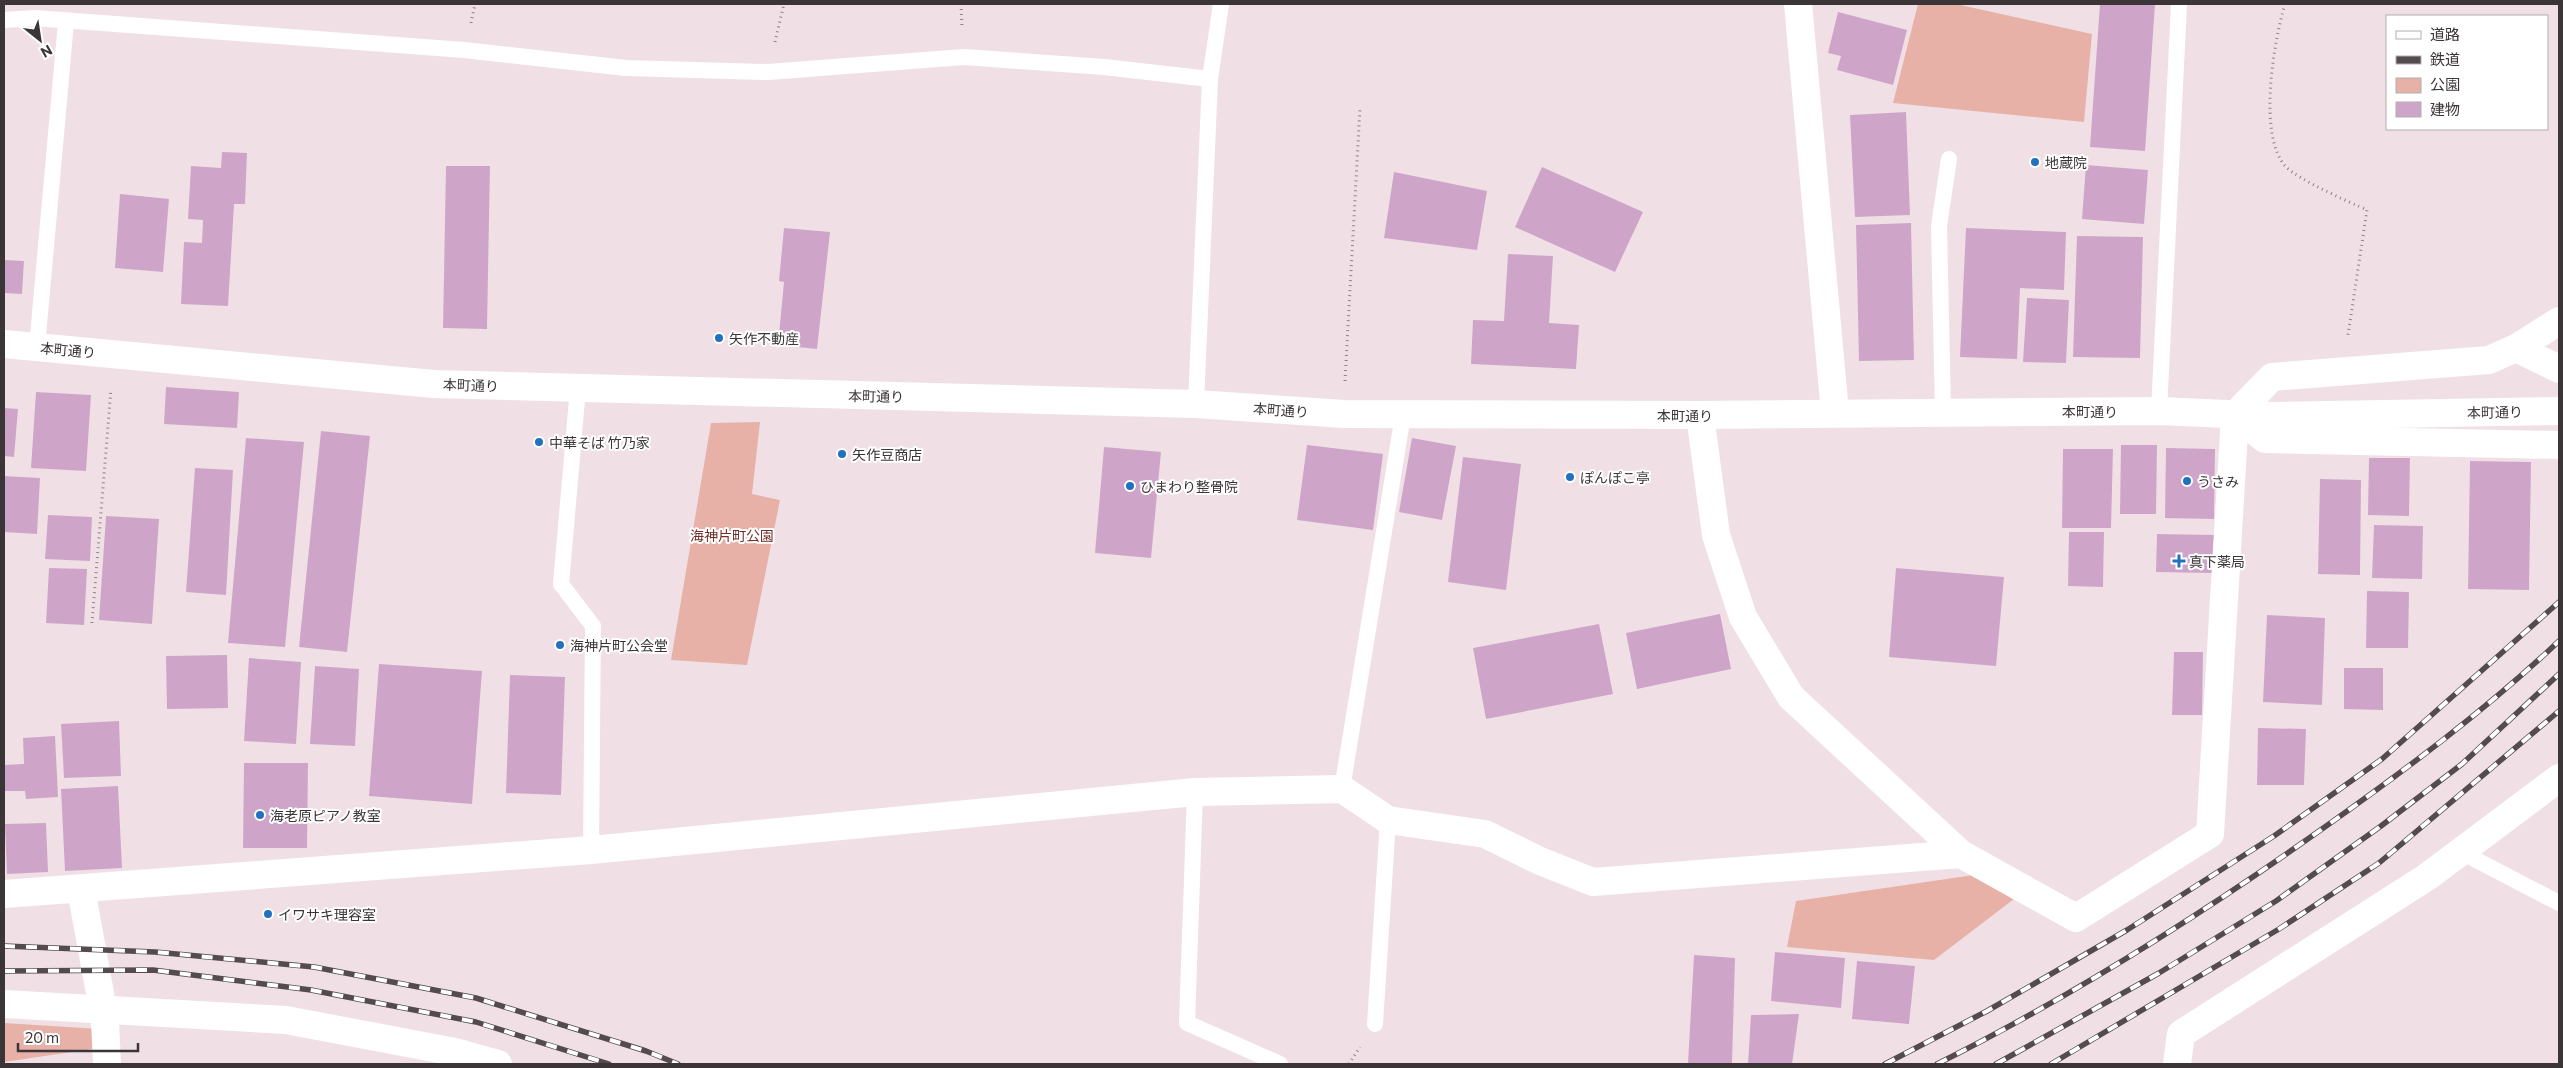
<svg xmlns="http://www.w3.org/2000/svg" width="2563" height="1068" viewBox="0 0 2563 1068" font-family="Commissioner,'Noto Sans JP',sans-serif">
<style>
.green{fill:#e7b1a8}
.building{fill:#cea5c9}
.lines{fill:none;stroke-linecap:round;stroke-linejoin:round}
.path{stroke:#8d8286;stroke-width:3;stroke-dasharray:1 4;stroke-linecap:butt}
.lane{stroke:#fff;stroke-width:16}
.street{stroke:#fff;stroke-width:28}
.secondary{stroke:#fff;stroke-width:28}
.rail-casing{stroke:#534b4e;stroke-width:5.5}
.rail{stroke:#fff;stroke-width:4;stroke-dasharray:11;stroke-linecap:butt}
.poi-dot{fill:#2171bf;stroke:#fff;stroke-width:2}
.labels{text-anchor:middle;dominant-baseline:central;stroke-width:4;stroke-linejoin:round;paint-order:stroke}
.poi-label{font-size:14px;fill:#3b3537;stroke:#fff;text-anchor:start}
.street-label{font-size:14px;fill:#3b3537;stroke:#fff}
.park-label{font-size:14px;fill:#722f27;stroke:#fff}
</style>
<rect width="100%" height="100%" fill="#f0e0e6"/>
<!-- green -->
<g class="green">
<path d="M 1918,4 L 1956,4 L 2092,34 L 2084,122 L 1893,103 Z"/>
<path d="M 760,422 L 752,494 L 780,500 L 747,665 L 671,660 L 711,423 Z"/>
<path d="M 1974,875 L 2014,899 L 1934,960 L 1787,947 L 1796,901 Z"/>
<path d="M 4,1023 L 99,1029 L 99,1048 L 4,1062 Z"/>
</g>
<!-- building -->
<g class="building">
<path d="M 2100,4 L 2155,4 L 2145,151 L 2090,147 Z"/>
<path d="M 1838,12 L 1907,30 L 1893,85 L 1837,70 L 1841,56 L 1828,53 Z"/>
<path d="M 1906,112 L 1910,215 L 1855,217 L 1850,115 Z"/>
<path d="M 222,152 L 247,153 L 245,204 L 234,204 L 228,306 L 181,304 L 184,242 L 202,243 L 203,220 L 188,219 L 191,166 L 221,168 Z"/>
<path d="M 2086,165 L 2148,170 L 2144,224 L 2082,219 Z"/>
<path d="M 446,166 L 490,166 L 487,329 L 443,328 Z"/>
<path d="M 1542,167 L 1643,212 L 1615,272 L 1515,227 Z"/>
<path d="M 1394,172 L 1487,191 L 1477,250 L 1384,238 Z"/>
<path d="M 120,194 L 169,199 L 163,272 L 115,268 Z"/>
<path d="M 1911,223 L 1914,360 L 1859,361 L 1856,225 Z"/>
<path d="M 784,228 L 830,232 L 817,349 L 778,345 L 784,282 L 779,281 Z"/>
<path d="M 1966,228 L 2066,232 L 2064,290 L 2020,288 L 2017,359 L 1960,357 Z"/>
<path d="M 2077,236 L 2143,237 L 2140,358 L 2073,357 Z"/>
<path d="M 1508,254 L 1553,256 L 1549,323 L 1579,325 L 1576,369 L 1471,364 L 1473,320 L 1504,321 Z"/>
<path d="M 4,260 L 24,261 L 22,294 L 4,293 Z"/>
<path d="M 2027,298 L 2069,300 L 2066,363 L 2023,362 Z"/>
<path d="M 166,387 L 239,392 L 237,428 L 164,424 Z"/>
<path d="M 36,392 L 91,395 L 86,471 L 31,468 Z"/>
<path d="M 4,408 L 18,409 L 14,457 L 4,456 Z"/>
<path d="M 321,431 L 370,436 L 347,652 L 299,647 Z"/>
<path d="M 246,438 L 304,442 L 285,647 L 228,643 Z"/>
<path d="M 1412,438 L 1456,446 L 1442,520 L 1399,512 Z"/>
<path d="M 1307,445 L 1383,454 L 1373,530 L 1297,520 Z"/>
<path d="M 2121,445 L 2157,445 L 2156,514 L 2120,514 Z"/>
<path d="M 1104,447 L 1161,452 L 1151,558 L 1095,553 Z"/>
<path d="M 2166,448 L 2215,449 L 2214,519 L 2165,518 Z"/>
<path d="M 2063,449 L 2113,449 L 2111,528 L 2062,528 Z"/>
<path d="M 1463,457 L 1521,464 L 1506,590 L 1448,582 Z"/>
<path d="M 2369,458 L 2410,458 L 2409,516 L 2368,515 Z"/>
<path d="M 2470,461 L 2531,462 L 2529,590 L 2468,589 Z"/>
<path d="M 195,468 L 233,470 L 226,595 L 186,592 Z"/>
<path d="M 4,476 L 40,478 L 37,534 L 4,532 Z"/>
<path d="M 2320,479 L 2361,480 L 2360,575 L 2318,574 Z"/>
<path d="M 48,515 L 92,517 L 90,561 L 45,559 Z"/>
<path d="M 106,516 L 159,519 L 152,624 L 99,620 Z"/>
<path d="M 2374,525 L 2423,526 L 2422,579 L 2372,578 Z"/>
<path d="M 2069,532 L 2104,532 L 2103,587 L 2068,586 Z"/>
<path d="M 2157,534 L 2214,535 L 2213,573 L 2156,572 Z"/>
<path d="M 49,568 L 87,569 L 84,625 L 46,623 Z"/>
<path d="M 1896,568 L 2004,577 L 1996,666 L 1889,657 Z"/>
<path d="M 2367,591 L 2409,592 L 2408,648 L 2366,648 Z"/>
<path d="M 1720,614 L 1731,669 L 1637,689 L 1626,633 Z"/>
<path d="M 2267,615 L 2325,618 L 2322,705 L 2263,702 Z"/>
<path d="M 1599,624 L 1613,694 L 1486,719 L 1473,648 Z"/>
<path d="M 2174,652 L 2203,652 L 2202,715 L 2172,715 Z"/>
<path d="M 227,655 L 228,708 L 167,709 L 166,656 Z"/>
<path d="M 249,658 L 301,662 L 296,744 L 244,741 Z"/>
<path d="M 379,664 L 482,671 L 472,804 L 369,796 Z"/>
<path d="M 315,666 L 359,669 L 355,746 L 310,744 Z"/>
<path d="M 2344,668 L 2383,668 L 2383,710 L 2344,709 Z"/>
<path d="M 510,675 L 565,677 L 561,795 L 506,793 Z"/>
<path d="M 119,721 L 121,776 L 64,778 L 61,724 Z"/>
<path d="M 2258,728 L 2306,729 L 2304,785 L 2257,785 Z"/>
<path d="M 55,736 L 58,797 L 26,799 L 25,791 L 4,791 L 4,765 L 24,764 L 23,738 Z"/>
<path d="M 244,763 L 308,763 L 307,848 L 243,848 Z"/>
<path d="M 118,786 L 122,868 L 65,871 L 61,789 Z"/>
<path d="M 46,823 L 48,872 L 7,874 L 5,824 Z"/>
<path d="M 1775,952 L 1845,958 L 1841,1008 L 1771,1001 Z"/>
<path d="M 1694,955 L 1735,958 L 1732,1064 L 1688,1064 Z"/>
<path d="M 1857,961 L 1915,966 L 1909,1024 L 1852,1019 Z"/>
<path d="M 1799,1014 L 1792,1064 L 1748,1064 L 1751,1015 Z"/>
</g>
<g class="lines">
<!-- path -->
<g class="path">
<path d="M 961,4 L 962,28"/>
<path d="M 2285,4 C 2274,41 2257,136 2286,167 C 2299,180 2349,202 2367,210 L 2348,335"/>
<path d="M 471,23 L 475,4"/>
<path d="M 775,42 L 784,4"/>
<path d="M 1345,381 L 1360,108"/>
<path d="M 92,623 L 111,389"/>
<path d="M 1349,1064 L 1360,1047"/>
</g>
<!-- lane -->
<g class="lane">
<path d="M 4,20 L 35,18 L 464,50 L 626,68 L 768,72 L 964,57 L 1104,67 L 1210,79"/>
<path d="M 37,347 L 66,22"/>
<path d="M 578,388 L 561,584 L 593,626 L 591,850"/>
<path d="M 1196,404 L 1210,79 L 1221,4"/>
<path d="M 1943,411 L 1939,226 L 1949,159"/>
<path d="M 2159,411 L 2179,4"/>
<path d="M 1342,789 L 1403,415"/>
<path d="M 1195,792 L 1187,1023 L 1280,1064"/>
<path d="M 2461,852 L 2559,903"/>
<path d="M 1375,1024 L 1388,820"/>
</g>
<!-- street -->
<g class="street">
<path d="M 1798,4 L 1835,413"/>
<path d="M 2516,348 L 2559,369"/>
<path d="M 1700,415 L 1716,535 L 1743,617 L 1791,697 L 1961,854 L 2076,918 L 2210,834 L 2235,415 L 2272,377 L 2489,360 L 2516,348 L 2559,321"/>
<path d="M 2235,415 L 2265,439 L 2559,445"/>
<path d="M 81,889 L 105,1021 L 107,1064"/>
<path d="M 4,894 L 591,850 L 1195,792 L 1342,789 L 1388,820 L 1485,834 L 1540,861 L 1593,882 L 1961,854"/>
<path d="M 4,1004 L 286,1020 L 455,1052 L 498,1064"/>
<path d="M 2177,1064 L 2181,1034 L 2427,877 L 2559,778"/>
</g>
<!-- secondary -->
<path class="secondary" d="M 4,344 L 434,384 L 1196,404 L 1344,414 L 1700,415 L 2159,411 L 2274,416 L 2559,411"/>
<!-- rail casing -->
<g class="rail-casing">
<g id="rail">
<path d="M 4,946 L 155,952 L 314,967 L 476,998 L 646,1051 L 678,1064"/>
<path d="M 4,971 L 153,970 L 311,990 L 476,1022 L 609,1064"/>
<path d="M 1885,1064 L 1987,1011 L 2127,930 L 2274,836 L 2382,759 L 2559,602"/>
<path d="M 1937,1064 C 2071,997 2199,916 2322,829 C 2404,771 2486,710 2559,641"/>
<path d="M 1996,1064 L 2159,973 L 2276,901 L 2381,826 L 2462,764 L 2559,674"/>
<path d="M 2051,1064 L 2279,929 L 2379,863 L 2559,711"/>
</g>
</g>
<!-- rail -->
<use href="#rail" class="rail"/>
</g>
<!-- markers -->
<g class="poi-dot">
<circle cx="2035" cy="162" r="5"/>
<circle cx="719" cy="338" r="5"/>
<circle cx="539" cy="442" r="5"/>
<circle cx="842" cy="454" r="5"/>
<circle cx="1570" cy="477" r="5"/>
<circle cx="2187" cy="481" r="5"/>
<circle cx="1130" cy="486" r="5"/>
<path d="M2176.5 553.5h5v5h5v5h-5v5h-5v-5h-5v-5h5z"/>
<circle cx="560" cy="645" r="5"/>
<circle cx="260" cy="815" r="5"/>
<circle cx="268" cy="914" r="5"/>
</g>
<g class="labels">
<!-- poi labels -->
<g class="poi-label">
<text x="2045" y="162">地蔵院</text>
<text x="729" y="338">矢作不動産</text>
<text x="549" y="442">中華そば 竹乃家</text>
<text x="852" y="454">矢作豆商店</text>
<text x="1580" y="477">ぽんぽこ亭</text>
<text x="2197" y="481">うさみ</text>
<text x="1140" y="486">ひまわり整骨院</text>
<text x="2189" y="561">真下薬局</text>
<text x="570" y="645">海神片町公会堂</text>
<text x="270" y="815">海老原ピアノ教室</text>
<text x="278" y="914">イワサキ理容室</text>
</g>
<!-- street labels -->
<g class="street-label">
<text transform="translate(68 350) rotate(5)">本町通り</text>
<text transform="translate(471 385) rotate(2)">本町通り</text>
<text transform="translate(876 396) rotate(1)">本町通り</text>
<text transform="translate(1281 410) rotate(4)">本町通り</text>
<text x="2090" y="411">本町通り</text>
<text transform="translate(2495 412) rotate(-1)">本町通り</text>
<text x="1685" y="415">本町通り</text>
</g>
<!-- park labels -->
<g class="park-label">
<text x="732" y="535">海神片町公園</text>
</g>
</g>
<!-- border -->
<rect width="2563" height="1068" fill="none" stroke="#3b3537" stroke-width="10"/>
<!-- legend -->
<rect x="2386" y="15" width="162" height="115" fill="#ffffff" stroke="#b1aeaf"/>
<rect x="2396" y="31" width="25" height="8" fill="#ffffff" stroke="#b1aeaf"/>
<text x="2430" y="40" font-size="15" fill="#3b3537">道路</text>
<rect x="2396" y="56" width="25" height="8" fill="#534b4e" stroke="#b1aeaf"/>
<text x="2430" y="65" font-size="15" fill="#3b3537">鉄道</text>
<rect x="2396" y="78" width="25" height="15" fill="#e7b1a8" stroke="#b1aeaf"/>
<text x="2430" y="90" font-size="15" fill="#3b3537">公園</text>
<rect x="2396" y="102" width="25" height="15" fill="#cea5c9" stroke="#b1aeaf"/>
<text x="2430" y="115" font-size="15" fill="#3b3537">建物</text>
<!-- north arrow -->
<g transform="translate(40 40) rotate(150)" stroke="#ffffff" stroke-width="4" paint-order="stroke">
<path d="M0-4L9 19L0 12L-9 19Z" fill="#3b3537"/>
<text y="-8" font-size="14" font-weight="bold" text-anchor="middle" fill="#3b3537">N</text>
</g>
<!-- scale -->
<path d="M18 1043v8h120v-8" fill="none" stroke="#3b3537" stroke-width="2.5"/>
<text x="25" y="1043" font-size="15" fill="#3b3537" stroke="#ffffff" stroke-width="4" paint-order="stroke">20 m</text>
</svg>
